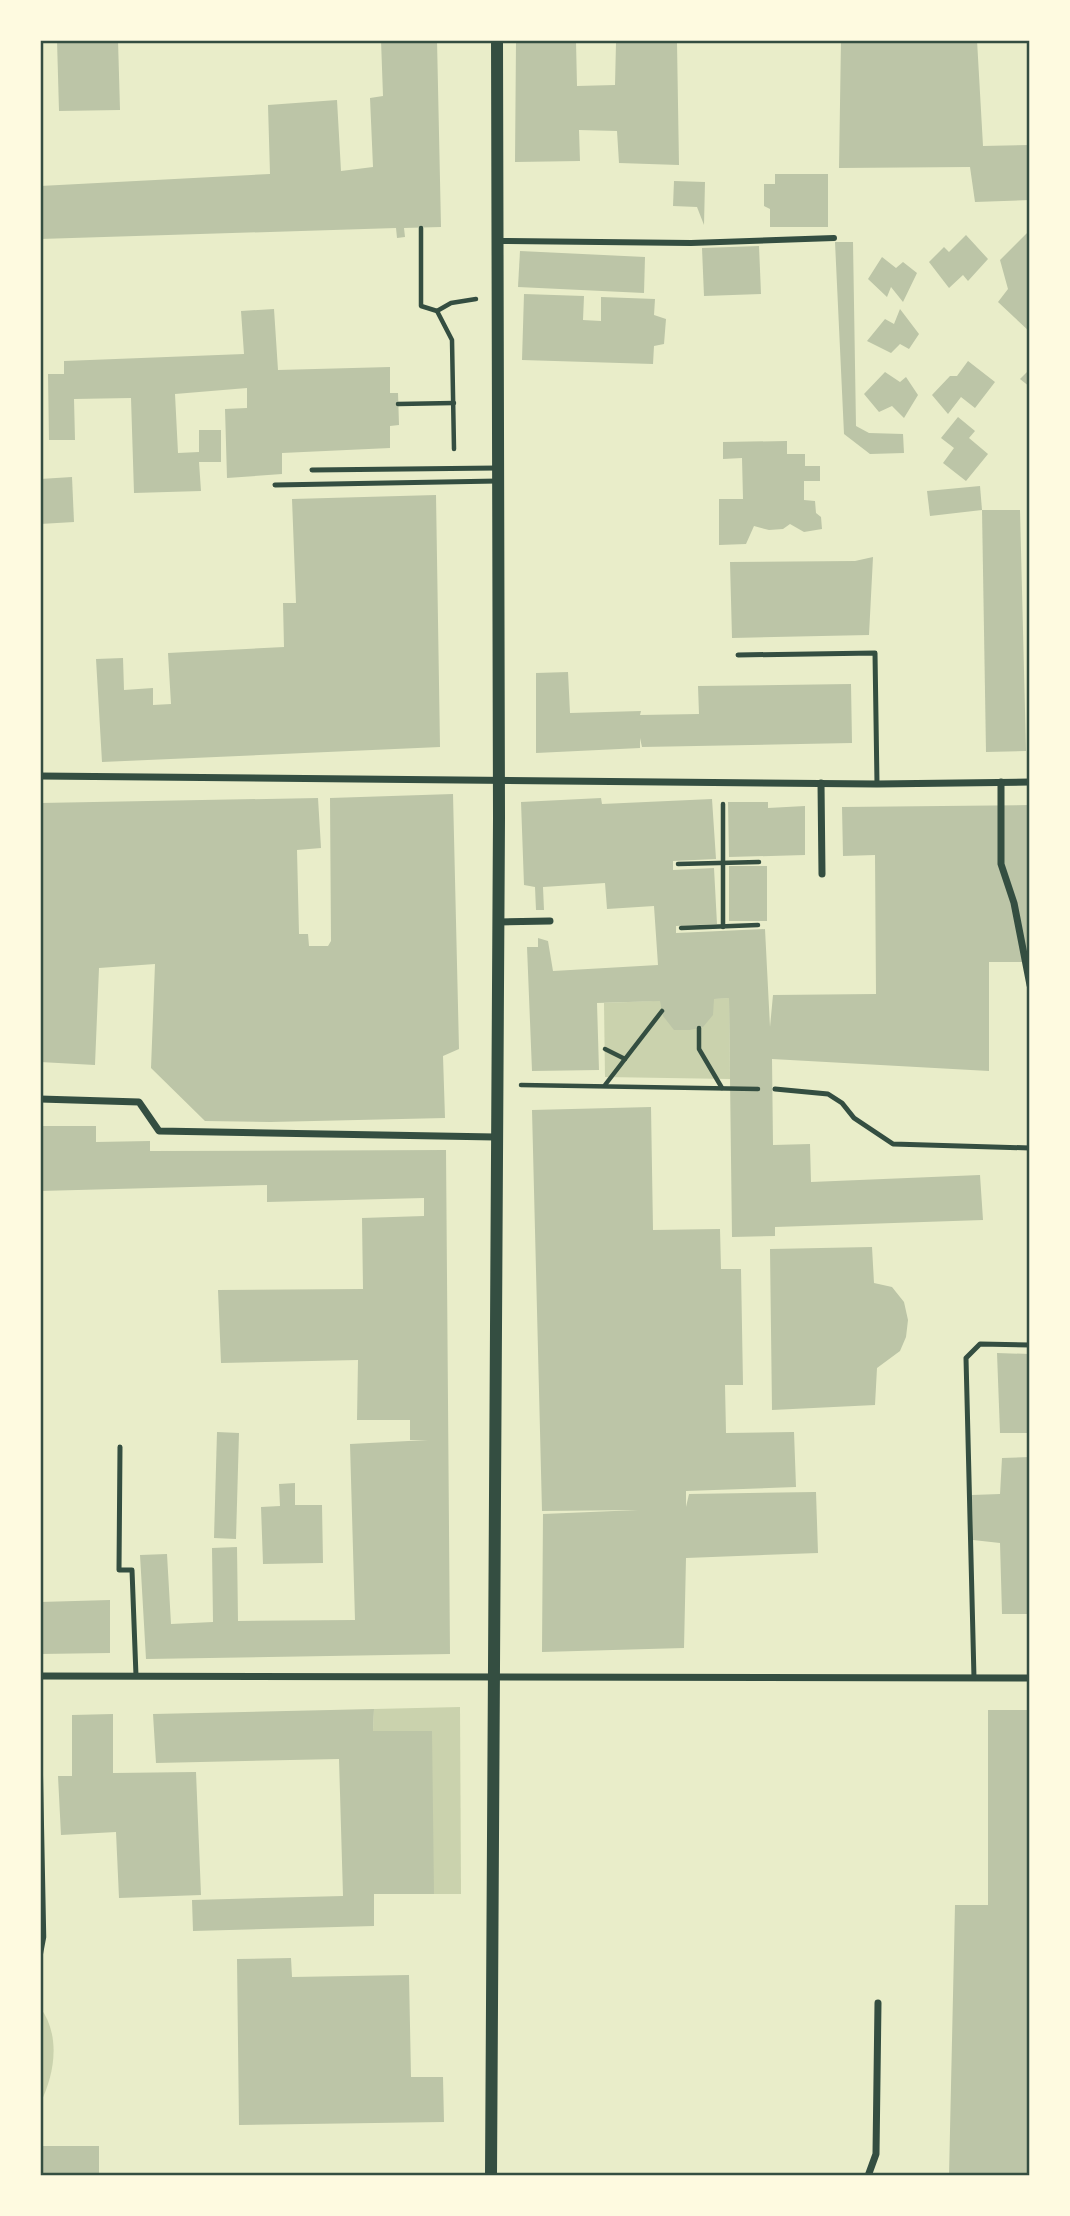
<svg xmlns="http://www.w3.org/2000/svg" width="1070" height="2216" viewBox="0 0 1070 2216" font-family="Raleway,sans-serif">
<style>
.green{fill:#cad2ad}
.building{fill:#bcc5a7}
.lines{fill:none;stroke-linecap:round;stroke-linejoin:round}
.path{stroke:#344e41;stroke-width:4.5}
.service{stroke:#344e41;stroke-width:5}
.pedestrian{stroke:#344e41;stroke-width:6}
.minor{stroke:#344e41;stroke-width:7}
.tertiary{stroke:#344e41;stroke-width:12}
.neatline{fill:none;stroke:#344e41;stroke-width:2.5}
</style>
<rect width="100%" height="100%" fill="#e9edc9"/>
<!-- green -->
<g class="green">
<path d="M 729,998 L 730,1079 L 605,1077 L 604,1003 Z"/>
<path d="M 460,1707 L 461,1894 L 434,1894 L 373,1731 L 374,1709 Z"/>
<path d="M 40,2007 C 61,2036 55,2073 40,2104 Z"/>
</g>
<!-- building -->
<g class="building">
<path d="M 57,40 L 118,40 L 120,110 L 59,111 Z"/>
<path d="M 381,40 L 437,40 L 441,227 L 404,228 L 405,237 L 397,238 L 396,228 L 40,239 L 40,186 L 270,174 L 268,105 L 337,100 L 341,171 L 373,167 L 370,98 L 383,96 Z"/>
<path d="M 841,40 L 977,40 L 983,146 L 1030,145 L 1030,200 L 975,202 L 970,167 L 839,168 Z"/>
<path d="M 576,41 L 577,86 L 615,85 L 616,43 L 677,43 L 679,165 L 619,163 L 617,131 L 579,130 L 580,161 L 515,162 L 516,42 Z"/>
<path d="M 775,174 L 828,174 L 828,227 L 770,227 L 770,209 L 764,206 L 764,184 L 775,184 Z"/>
<path d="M 674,181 L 705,182 L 704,225 L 697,207 L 673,206 Z"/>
<path d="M 1030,230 L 1030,332 L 998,302 L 1008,289 L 1000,260 Z"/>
<path d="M 966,235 L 988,259 L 968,281 L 963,275 L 949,288 L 929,262 L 944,247 L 949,252 Z"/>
<path d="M 835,242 L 853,242 L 856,426 L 869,433 L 903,434 L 904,453 L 870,454 L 844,434 Z"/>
<path d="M 759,246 L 761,294 L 704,296 L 702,248 Z"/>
<path d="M 520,251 L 645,257 L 644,293 L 518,287 Z"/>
<path d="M 882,257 L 896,268 L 903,262 L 917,273 L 903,302 L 891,287 L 887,297 L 868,279 Z"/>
<path d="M 524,294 L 584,296 L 583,320 L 601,321 L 601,297 L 655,299 L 654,315 L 666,319 L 664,344 L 654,346 L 653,364 L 522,360 Z"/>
<path d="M 274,309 L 278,370 L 390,367 L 390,393 L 398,393 L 399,425 L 390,426 L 390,448 L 282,453 L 282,474 L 227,478 L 225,409 L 247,408 L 247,388 L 175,394 L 178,453 L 199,452 L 199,430 L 221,430 L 221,462 L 199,462 L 201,491 L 134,493 L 131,398 L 74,399 L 75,440 L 49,440 L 48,374 L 64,374 L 64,361 L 244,354 L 241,311 Z"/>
<path d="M 900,309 L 919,334 L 909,349 L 900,344 L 891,353 L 867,341 L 885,319 L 894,324 Z"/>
<path d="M 40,325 L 43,403 L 40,403 Z"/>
<path d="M 968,361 L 995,382 L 975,408 L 961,397 L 948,414 L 932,395 L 950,376 L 957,376 Z"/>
<path d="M 1030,369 L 1030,387 L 1020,379 Z"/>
<path d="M 885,372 L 900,382 L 906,377 L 918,395 L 904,418 L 892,406 L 879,412 L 864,394 Z"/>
<path d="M 958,417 L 975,431 L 969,438 L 988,454 L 966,481 L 943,463 L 954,448 L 941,438 Z"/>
<path d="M 787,441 L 787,454 L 805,454 L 805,466 L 820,466 L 820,481 L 804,481 L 804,500 L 815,501 L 816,513 L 821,517 L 822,529 L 804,532 L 790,524 L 783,529 L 769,530 L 754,526 L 746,544 L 719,545 L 719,499 L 743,499 L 742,458 L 723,459 L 723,442 Z"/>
<path d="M 72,477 L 74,522 L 40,524 L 40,479 Z"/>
<path d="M 980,486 L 982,510 L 930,516 L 927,491 Z"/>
<path d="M 436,495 L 440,747 L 102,762 L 96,659 L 123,658 L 124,690 L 153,688 L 153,705 L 171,704 L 168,653 L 284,647 L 283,603 L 296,603 L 292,499 Z"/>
<path d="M 982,510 L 1020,510 L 1026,751 L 986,752 Z"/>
<path d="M 873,557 L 869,635 L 732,638 L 730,562 L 855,561 Z"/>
<path d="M 568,672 L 570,713 L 641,711 L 640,715 L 699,714 L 698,686 L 851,684 L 852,743 L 642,747 L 640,738 L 640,748 L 536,753 L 536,673 Z"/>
<path d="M 453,794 L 459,1049 L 443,1056 L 445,1118 L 270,1122 L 205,1121 L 151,1068 L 155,964 L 99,968 L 95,1065 L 40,1062 L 40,803 L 318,798 L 321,848 L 297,850 L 299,934 L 308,934 L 309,946 L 328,946 L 331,941 L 330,798 Z"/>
<path d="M 601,798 L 602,804 L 712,799 L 716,859 L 673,861 L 673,870 L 714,868 L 717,924 L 676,926 L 676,933 L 765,929 L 770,1027 L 773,995 L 876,994 L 875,855 L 843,856 L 842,807 L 1030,805 L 1030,962 L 989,962 L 989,1071 L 772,1059 L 773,1145 L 810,1144 L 811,1182 L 980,1175 L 983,1220 L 775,1227 L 775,1236 L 732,1237 L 729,998 L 714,999 L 713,1015 L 703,1027 L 690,1030 L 674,1030 L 663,1016 L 660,1001 L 597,1003 L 599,1070 L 532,1071 L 527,947 L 538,947 L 538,938 L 548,941 L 553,971 L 658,965 L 654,906 L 607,909 L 605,883 L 543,887 L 544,910 L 536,910 L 535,887 L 524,885 L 521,802 Z"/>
<path d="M 728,802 L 768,802 L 768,808 L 805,806 L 805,855 L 729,857 Z"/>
<rect x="729" y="866" width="38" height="55"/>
<path d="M 651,1107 L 653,1230 L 720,1229 L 721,1269 L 741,1269 L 743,1385 L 725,1385 L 726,1433 L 794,1432 L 796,1487 L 686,1491 L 686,1507 L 689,1494 L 816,1492 L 818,1553 L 686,1558 L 684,1648 L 542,1652 L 543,1514 L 638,1510 L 542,1511 L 532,1110 Z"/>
<path d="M 40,1126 L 96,1126 L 96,1142 L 150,1141 L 150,1151 L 446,1150 L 450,1654 L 146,1659 L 140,1555 L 167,1554 L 171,1624 L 213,1622 L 212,1548 L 237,1547 L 238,1621 L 355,1620 L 350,1444 L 428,1440 L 410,1440 L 410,1420 L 357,1420 L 358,1360 L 221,1363 L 218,1290 L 363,1289 L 362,1218 L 424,1216 L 424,1198 L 267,1202 L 267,1185 L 40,1191 Z"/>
<path d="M 872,1247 L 874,1283 L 892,1287 L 904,1302 L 908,1320 L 906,1337 L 900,1351 L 877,1368 L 875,1405 L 772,1410 L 770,1249 Z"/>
<path d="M 997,1353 L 1030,1354 L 1030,1433 L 1000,1433 Z"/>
<path d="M 217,1432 L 239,1433 L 236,1539 L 214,1538 Z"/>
<path d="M 1030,1457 L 1030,1614 L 1002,1614 L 1000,1543 L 973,1540 L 972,1495 L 1000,1494 L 1002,1458 Z"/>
<path d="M 295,1483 L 295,1505 L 322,1505 L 323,1563 L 263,1564 L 261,1507 L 280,1506 L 279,1484 Z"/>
<path d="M 110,1600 L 110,1653 L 40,1654 L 40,1602 Z"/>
<path d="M 374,1709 L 373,1731 L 432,1731 L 434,1894 L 374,1894 L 374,1926 L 193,1931 L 192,1900 L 343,1896 L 339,1759 L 156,1763 L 153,1714 Z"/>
<path d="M 988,1710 L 1030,1710 L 1030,2176 L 949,2176 L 955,1905 L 988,1905 Z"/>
<path d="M 113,1714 L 113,1773 L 196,1772 L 201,1895 L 119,1898 L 116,1832 L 61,1835 L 58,1776 L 72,1776 L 72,1715 Z"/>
<path d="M 291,1958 L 292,1977 L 409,1975 L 411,2077 L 443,2077 L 444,2122 L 239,2125 L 237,1959 Z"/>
<rect x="40" y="2146" width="59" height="30"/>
</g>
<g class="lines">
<!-- path -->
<g class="path">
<path d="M 421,228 L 421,306 L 437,311 L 452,340 L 454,449"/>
<path d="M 437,311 L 451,303 L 476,299"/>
<path d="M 398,404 L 454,403"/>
<path d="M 678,864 L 759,862"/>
<path d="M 723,927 L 723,804"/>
<path d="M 681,928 L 758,925"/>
<path d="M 699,1028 L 699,1049 L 722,1088"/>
<path d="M 605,1049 L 625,1059"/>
<path d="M 521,1085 L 758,1089"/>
<path d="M 605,1085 L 662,1011"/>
<path d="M 40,1737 L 44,1937 L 40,1958"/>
</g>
<!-- service -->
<g class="service">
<path d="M 312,470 L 497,468"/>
<path d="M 275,485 L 498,481"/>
<path d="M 738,655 L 875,653 L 877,784"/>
<path d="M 775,1089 L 828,1094 L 842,1103 L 854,1118 L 893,1144 L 1030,1148"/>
<path d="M 120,1447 L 119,1570 L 132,1570 L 136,1676"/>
<path d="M 974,1678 L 966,1358 L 980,1344 L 1030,1345"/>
</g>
<!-- pedestrian -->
<path class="pedestrian" d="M 499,241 L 691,243 L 834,238"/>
<!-- minor -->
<g class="minor">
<path d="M 40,776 L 877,784 L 1030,782"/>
<path d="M 1001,782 L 1001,864 L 1014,903 L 1030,985"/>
<path d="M 821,783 L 822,874"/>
<path d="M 498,922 L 550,921"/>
<path d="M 40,1099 L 139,1102 L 159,1131 L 495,1137"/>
<path d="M 40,1676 L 1030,1678"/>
<path d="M 868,2176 L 876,2154 L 878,2003"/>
</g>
<!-- tertiary -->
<path class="tertiary" d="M 491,2176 L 499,818 L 497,40"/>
</g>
<!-- border -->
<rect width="1070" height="2216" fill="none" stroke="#fefae0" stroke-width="84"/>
<rect x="42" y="42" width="986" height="2132" class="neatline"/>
</svg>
